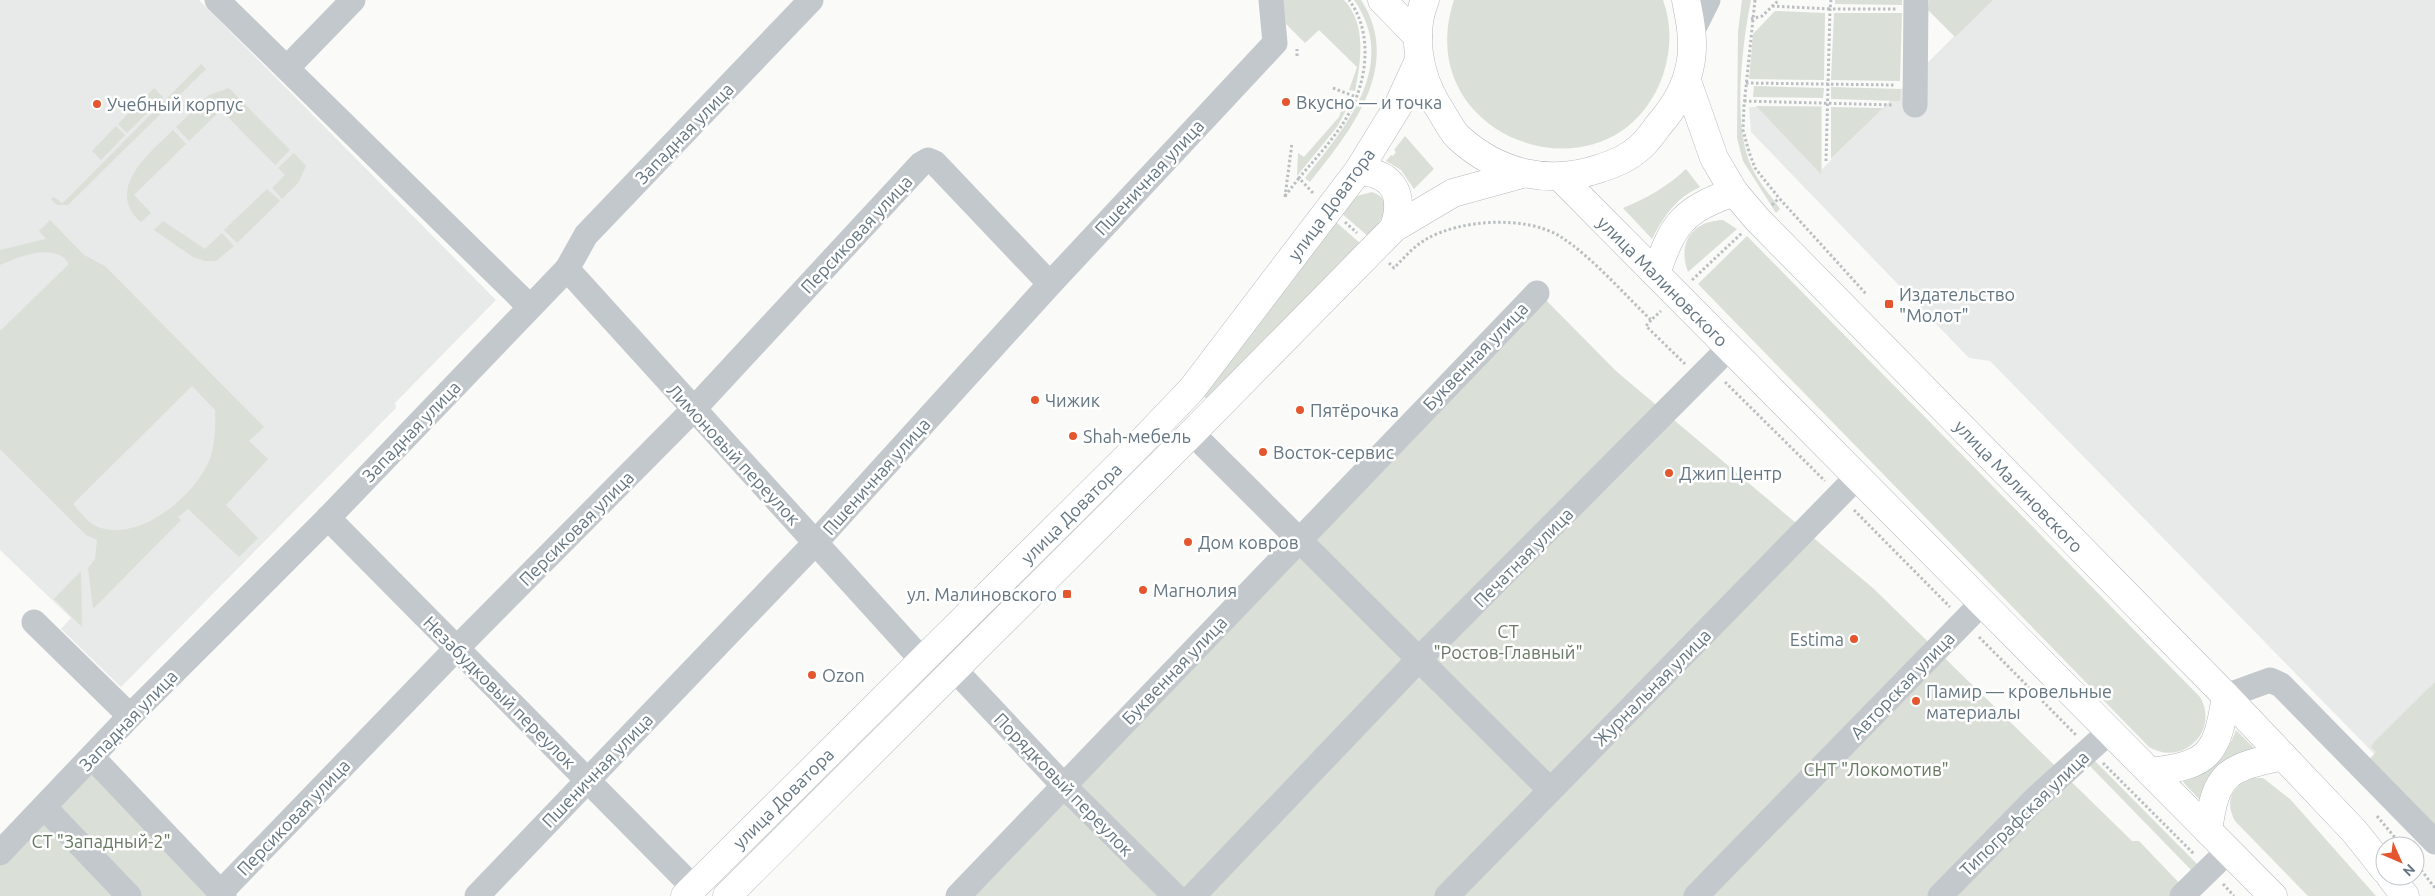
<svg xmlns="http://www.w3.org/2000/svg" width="2435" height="896" viewBox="0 0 2435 896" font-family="Ubuntu,sans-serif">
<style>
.built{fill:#e8e9e9}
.green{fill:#dadfd7;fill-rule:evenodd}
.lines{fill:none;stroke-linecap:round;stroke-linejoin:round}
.major-casing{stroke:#b5babe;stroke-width:29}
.highway-casing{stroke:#b4b9bd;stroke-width:29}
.path{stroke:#bbbfc2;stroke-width:3;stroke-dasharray:2.5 2.5;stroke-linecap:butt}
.minor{stroke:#c3c8cc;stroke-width:25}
.major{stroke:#fff;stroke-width:28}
.highway{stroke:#fff;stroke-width:28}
.poi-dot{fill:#e4572e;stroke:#fff;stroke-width:2}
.labels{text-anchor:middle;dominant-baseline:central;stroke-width:5;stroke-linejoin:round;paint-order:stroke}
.poi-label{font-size:18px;fill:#657683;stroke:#fff;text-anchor:start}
.street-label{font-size:18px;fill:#657683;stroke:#fff}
.park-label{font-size:18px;fill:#687a64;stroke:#fff}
</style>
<rect width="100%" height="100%" fill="#fafaf8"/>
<!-- built -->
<g class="built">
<path d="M 0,0 L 199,0 L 496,300 L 395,403 L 396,408 L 121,687 L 61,629 L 71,618 L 0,550 Z"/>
<path d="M 1990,0 L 2435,0 L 2435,816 L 1990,361 L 1969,358 L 1751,132 L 1749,107 L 1822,106 L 1822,169 Z"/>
</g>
<!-- green -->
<g class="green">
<path d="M 1283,0 L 1344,0 C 1367,24 1361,63 1355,91 L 1349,90 L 1357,67 L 1319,30 L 1305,43 L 1286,24 Z"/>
<path d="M 1354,0 L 1361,0 C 1404,66 1350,132 1310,182 L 1305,178 C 1345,128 1400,65 1354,0 Z"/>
<path d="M 1454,0 L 1663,0 C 1672,24 1671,51 1663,75 C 1615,211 1407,142 1454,0 Z"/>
<path d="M 1742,0 L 1751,0 C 1742,44 1732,127 1752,168 C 1759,183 1771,196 1780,209 L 1776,213 L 1743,161 L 1737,138 L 1738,32 Z"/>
<path d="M 1835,0 L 1902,0 L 1902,5 L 1835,4 Z"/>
<path d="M 1929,0 L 1993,0 L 1955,37 L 1928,10 Z"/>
<path d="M 1775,11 L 1825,13 L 1824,80 L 1749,79 L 1753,34 Z"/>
<path d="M 1834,13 L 1902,13 L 1900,81 L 1831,80 Z"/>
<path d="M 201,64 L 206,69 L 68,205 L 57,205 L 51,199 L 54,197 L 62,203 L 65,201 Z"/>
<path d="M 1754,86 L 1824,88 L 1823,98 L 1753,97 Z"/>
<path d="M 1831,87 L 1901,89 L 1900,101 L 1831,99 Z"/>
<path d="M 154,88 L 163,97 L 127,133 L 118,124 Z"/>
<path d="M 229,88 L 290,150 L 275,165 L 221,110 L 189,141 L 176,127 L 209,95 Z"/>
<path d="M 1346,97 L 1352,99 L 1337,127 L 1297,176 L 1298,153 L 1304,157 L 1339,117 Z"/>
<path d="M 1756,106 L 1821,107 L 1821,174 Z"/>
<path d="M 1831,107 L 1883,108 L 1831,159 Z"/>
<path d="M 116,126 L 125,135 L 101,160 L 92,151 Z"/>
<path d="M 173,130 L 186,144 L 134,195 L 151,213 L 141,222 C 104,189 150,153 173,130 Z"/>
<path d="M 1405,136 L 1434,169 L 1414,189 L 1401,170 L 1386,161 L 1391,155 L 1393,156 L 1396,152 L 1394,150 Z"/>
<path d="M 294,153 L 306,166 L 298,183 L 282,199 L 272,188 L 285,175 L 278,168 Z"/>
<path d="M 1686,169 L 1700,187 C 1676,198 1664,216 1652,239 L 1623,208 C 1647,198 1667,187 1686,169 Z"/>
<path d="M 267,189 L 280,201 L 237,243 L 224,230 Z"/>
<path d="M 1372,192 C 1397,200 1380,224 1368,236 L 1341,213 L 1357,196 Z"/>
<path d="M 50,220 L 84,255 L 105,266 L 264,427 L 249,441 L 268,459 L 226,505 L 258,538 L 239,557 L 188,509 L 178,517 L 181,520 L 93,609 L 88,568 L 95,559 L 97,540 L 86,535 L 0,449 L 0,331 L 69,264 C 66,260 62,255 57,254 C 40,248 16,258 0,265 L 0,250 L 46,239 L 39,231 ZM 192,386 L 215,410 C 216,425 215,441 211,456 C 198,494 140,543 98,527 C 89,524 79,511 73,504 Z"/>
<path d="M 1723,220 L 1737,229 L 1688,272 C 1677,243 1692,221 1723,220 Z"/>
<path d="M 163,221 L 205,249 L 222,233 L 234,246 L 216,261 L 205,261 L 193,257 L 154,230 Z"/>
<path d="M 1336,222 L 1361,244 L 1207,399 L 1201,394 Z"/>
<path d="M 1747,236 L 2200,697 C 2220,731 2182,767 2149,747 L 1698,284 Z"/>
<path d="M 1534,288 L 1616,371 L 1874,589 L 2132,841 L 2139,841 L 2185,889 L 2188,896 L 952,896 Z"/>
<path d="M 81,571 L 82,627 L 54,599 Z"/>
<path d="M 2435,682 L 2435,826 L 2369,760 L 2376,752 L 2371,747 L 2374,742 Z"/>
<path d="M 2236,730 L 2258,752 L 2203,803 L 2183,782 C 2210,771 2226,758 2236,730 Z"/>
<path d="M 2092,758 L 2201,868 L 2195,874 L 2087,763 Z"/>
<path d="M 101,760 L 231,896 L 0,896 L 0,866 Z"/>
<path d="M 2252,778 L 2263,778 L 2290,799 L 2376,896 L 2308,896 L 2235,821 C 2224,801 2232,786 2252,778 Z"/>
</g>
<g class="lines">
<!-- major casing -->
<g class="major-casing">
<g id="major">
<path d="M 1358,171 C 1394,173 1405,195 1394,228"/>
<path d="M 685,896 L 1131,453 L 1192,389 L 1358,171 L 1398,106 L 1419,60"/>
<path d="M 727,896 L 1192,433 L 1394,228 L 1453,193 L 1522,174"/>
</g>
</g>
<!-- highway casing -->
<g class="highway-casing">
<g id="highway">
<path d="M 1382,0 L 1418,37"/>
<path d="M 1425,0 C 1411,34 1419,75 1437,105 C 1444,115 1450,129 1458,137 C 1498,174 1550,186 1601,168 C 1614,164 1628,158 1638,149 C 1646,143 1652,134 1658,126 C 1675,106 1687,87 1691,60 C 1694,39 1690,20 1686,0"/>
<path d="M 1687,81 L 1714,158 L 1734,192 L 1757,219 L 2226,696 L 2355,832 L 2385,870"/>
<path d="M 1561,178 L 2273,896"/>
<path d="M 1656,274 C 1673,223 1683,210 1734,192"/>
<path d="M 2150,772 C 2210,765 2217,754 2226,696"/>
<path d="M 2208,831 C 2216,772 2227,768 2283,756"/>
<path d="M 2390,876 L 2405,896"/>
</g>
</g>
<!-- path -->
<g class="path">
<path d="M 1755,0 L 1744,106 L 1743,130 L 1749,152 L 1755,168 L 1779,198 L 1867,295"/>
<path d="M 1772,6 L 1830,9 L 1831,0"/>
<path d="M 1751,19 L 1762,16 L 1779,0"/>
<path d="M 1297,56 L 1297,49"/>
<path d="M 1746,83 L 1894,85"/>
<path d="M 1333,88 L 1356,97"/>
<path d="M 1744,101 L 1894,105"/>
<path d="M 1826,161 L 1830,9 L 1897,9"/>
<path d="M 1313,193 L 1299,178 C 1315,159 1334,139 1347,117 C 1367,83 1374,33 1349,0"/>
<path d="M 1285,196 L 1299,178"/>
<path d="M 1285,197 L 1292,143"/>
<path d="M 1772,205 L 1779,198"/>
<path d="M 1345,222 L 1357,233"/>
<path d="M 1389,263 L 1394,268 C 1404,258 1413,247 1425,240 C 1459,219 1527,215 1561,237 C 1591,256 1625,295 1651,320 L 1661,311"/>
<path d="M 1692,280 L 1742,233"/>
<path d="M 1651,320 L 1646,326 L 1685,364"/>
<path d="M 1725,382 L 1825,481"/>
<path d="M 1854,510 L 1950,607"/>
<path d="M 1979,637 L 2076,735"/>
<path d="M 2103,763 L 2194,854"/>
<path d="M 2377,816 L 2402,846"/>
<path d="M 2415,862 L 2435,888"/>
<path d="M 2223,884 L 2234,896"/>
</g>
<!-- minor -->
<g class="minor">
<path d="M 217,0 L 529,306"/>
<path d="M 1693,30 L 1708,0"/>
<path d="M 287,68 L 353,0"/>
<path d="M 1915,105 L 1916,0"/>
<path d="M 567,269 L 922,660"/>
<path d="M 1192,433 L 1550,790"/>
<path d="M 328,518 L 693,887"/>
<path d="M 34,622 L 130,716"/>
<path d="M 955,670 L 1064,786 L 1175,896"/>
<path d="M 2226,696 L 2270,680 L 2281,685 L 2435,842"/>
<path d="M 92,757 L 224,896"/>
<path d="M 44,807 L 129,896"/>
<path d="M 0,853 L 130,716 L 328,518 L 567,269 L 586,235 L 811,0"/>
<path d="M 221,892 L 456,649 L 693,410 L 921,164 L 928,160 L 935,163 L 1050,284"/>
<path d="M 477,896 L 815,543 L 1050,284 L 1275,43 L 1271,0"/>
<path d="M 958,896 L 1537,293"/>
<path d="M 1193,896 L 1420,658 L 1729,348"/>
<path d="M 1447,896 L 1857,477"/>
<path d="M 1696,896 L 1983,602"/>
<path d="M 1940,896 L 2035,799 L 2110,731"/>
<path d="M 2182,896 L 2228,851"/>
</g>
<!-- major -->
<use href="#major" class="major"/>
<!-- highway -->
<use href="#highway" class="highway"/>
</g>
<!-- markers -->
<g class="poi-dot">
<circle cx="1286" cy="102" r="5"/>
<circle cx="97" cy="104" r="5"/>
<rect x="1884" y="299" width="10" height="10" rx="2.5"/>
<circle cx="1035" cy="400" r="5"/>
<circle cx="1300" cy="410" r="5"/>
<circle cx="1073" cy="436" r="5"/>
<circle cx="1263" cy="452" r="5"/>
<circle cx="1669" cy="473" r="5"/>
<circle cx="1188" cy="542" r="5"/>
<circle cx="1143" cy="590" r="5"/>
<rect x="1062" y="589" width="10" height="10" rx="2.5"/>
<circle cx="1854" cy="639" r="5"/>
<circle cx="812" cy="675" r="5"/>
<circle cx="1916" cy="701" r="5"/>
</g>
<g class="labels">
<!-- poi labels -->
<g class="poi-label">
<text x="1296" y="102">Вкусно — и точка</text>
<text x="107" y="104">Учебный корпус</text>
<text x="1899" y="294">Издательство<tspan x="1899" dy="21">"Молот"</tspan></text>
<text x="1045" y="400">Чижик</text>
<text x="1310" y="410">Пятёрочка</text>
<text x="1083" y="436">Shah-мебель</text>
<text x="1273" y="452">Восток-сервис</text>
<text x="1679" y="473">Джип Центр</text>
<text x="1198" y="542">Дом ковров</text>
<text x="1153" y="590">Магнолия</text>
<text x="1057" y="594" text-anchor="end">ул. Малиновского</text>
<text x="1844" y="639" text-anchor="end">Estima</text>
<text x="822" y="675">Ozon</text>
<text x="1926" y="691">Памир — кровельные<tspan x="1926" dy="21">материалы</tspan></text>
</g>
<!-- street labels -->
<g class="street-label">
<text transform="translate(684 133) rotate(-46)">Западная улица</text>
<text transform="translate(1149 177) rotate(-47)">Пшеничная улица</text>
<text transform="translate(1331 204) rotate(-54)">улица Доватора</text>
<text transform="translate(856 234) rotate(-47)">Персиковая улица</text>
<text transform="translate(1663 281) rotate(45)">улица Малиновского</text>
<text transform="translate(1475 356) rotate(-46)">Буквенная улица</text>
<text transform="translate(411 431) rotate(-46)">Западная улица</text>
<text transform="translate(734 454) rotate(47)">Лимоновый переулок</text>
<text transform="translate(876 476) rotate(-48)">Пшеничная улица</text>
<text transform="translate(2019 486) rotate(46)">улица Малиновского</text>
<text transform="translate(1071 513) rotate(-45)">улица Доватора</text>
<text transform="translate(576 528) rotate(-45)">Персиковая улица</text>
<text transform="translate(1523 557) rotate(-45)">Печатная улица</text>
<text transform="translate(1174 670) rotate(-46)">Буквенная улица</text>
<text transform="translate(1902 685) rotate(-46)">Авторская улица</text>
<text transform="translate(1652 687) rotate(-45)">Журнальная улица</text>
<text transform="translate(500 692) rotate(45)">Незабудковый переулок</text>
<text transform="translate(128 720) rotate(-46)">Западная улица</text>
<text transform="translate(597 770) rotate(-46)">Пшеничная улица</text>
<text transform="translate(1064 784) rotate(46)">Порядковый переулок</text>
<text transform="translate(783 798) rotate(-45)">улица Доватора</text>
<text transform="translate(2024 813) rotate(-44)">Типографская улица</text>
<text transform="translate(293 817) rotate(-46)">Персиковая улица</text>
</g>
<!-- park labels -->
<g class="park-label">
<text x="1508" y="631">СТ<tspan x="1508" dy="21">"Ростов-Главный"</tspan></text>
<text x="1876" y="769">СНТ "Локомотив"</text>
<text x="101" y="841">СТ "Западный-2"</text>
</g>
</g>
<!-- north arrow -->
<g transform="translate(2400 861) rotate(135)"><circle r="24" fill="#ffffff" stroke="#c1c8cd"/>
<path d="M0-4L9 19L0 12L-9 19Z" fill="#e4572e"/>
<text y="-8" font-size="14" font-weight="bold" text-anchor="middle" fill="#657683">N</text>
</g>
</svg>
